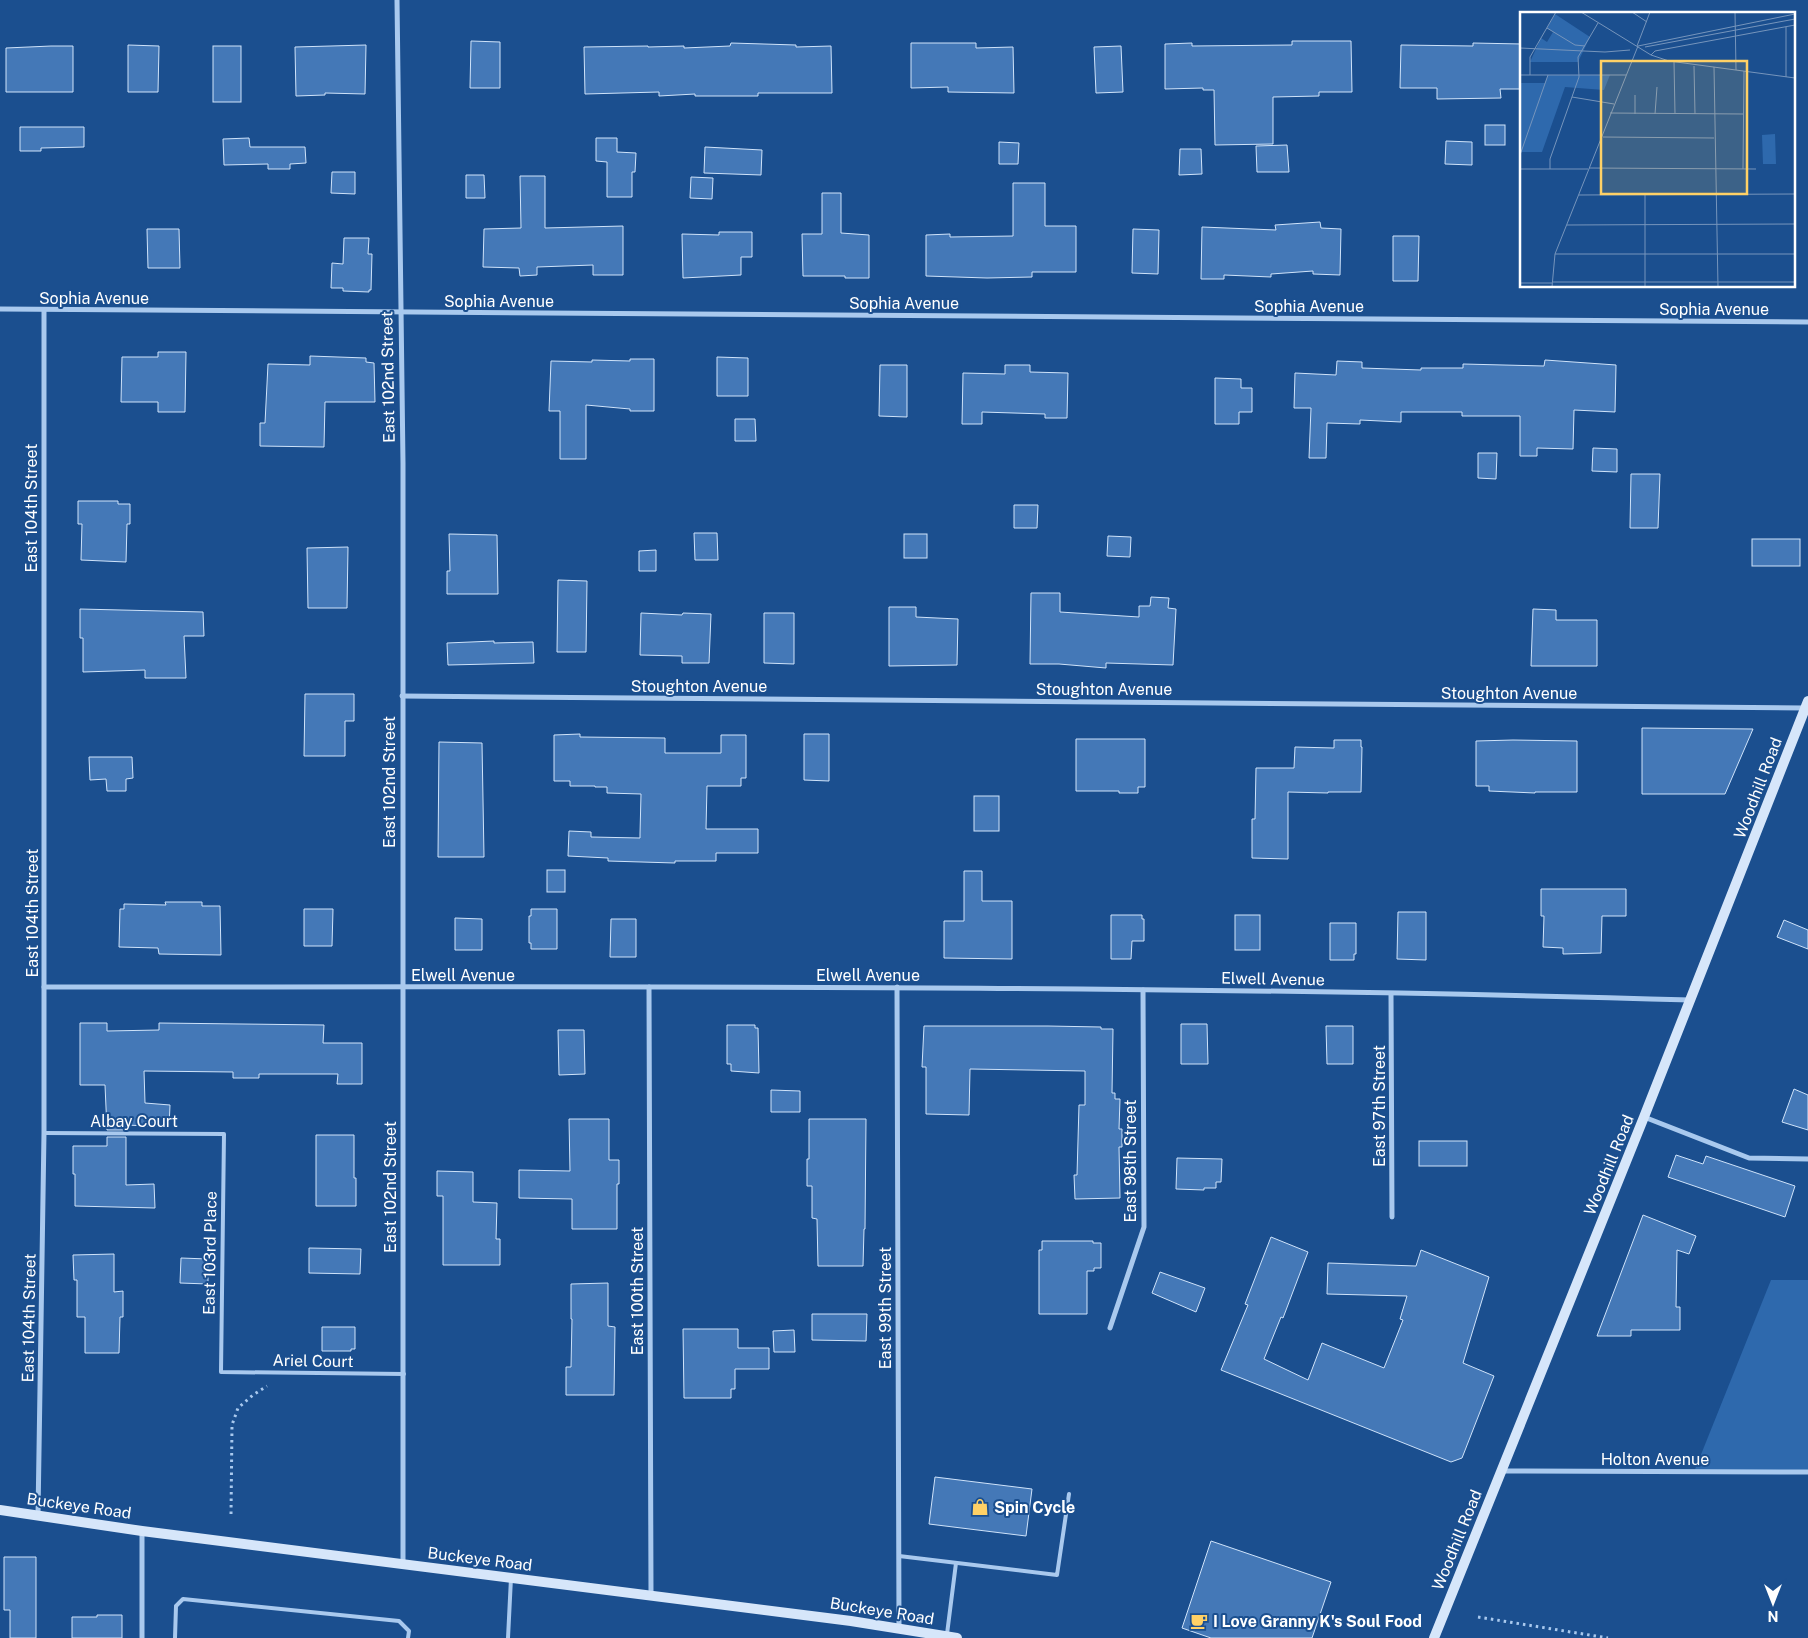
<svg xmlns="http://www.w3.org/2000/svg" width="1808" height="1638" viewBox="0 0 1808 1638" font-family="'Public Sans',sans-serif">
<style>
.green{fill:#2e69ad}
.building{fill:#4478b7;stroke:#cfe3fa}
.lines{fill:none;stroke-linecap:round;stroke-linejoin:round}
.path{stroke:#a9c9ee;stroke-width:3;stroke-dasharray:2.5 4;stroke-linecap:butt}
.lane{stroke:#a9c9ee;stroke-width:4}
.street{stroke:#a9c9ee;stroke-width:5}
.secondary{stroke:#d6e6fa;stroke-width:10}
.labels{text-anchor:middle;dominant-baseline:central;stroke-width:4;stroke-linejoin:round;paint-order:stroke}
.street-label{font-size:16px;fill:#fff;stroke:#1b4f8f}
.poi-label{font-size:16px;font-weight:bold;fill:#fff;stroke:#1b4f8f;text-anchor:start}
.inset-road{fill:none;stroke:#7695bc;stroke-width:1}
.view{fill:#ffd166;fill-opacity:0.15;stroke:#ffd166;stroke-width:2.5}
.inset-edge{fill:none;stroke:#fff;stroke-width:2.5}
</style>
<rect width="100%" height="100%" fill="#1b4f8f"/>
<!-- green -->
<path class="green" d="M 1771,1280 L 1808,1280 L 1808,1472 L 1694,1472 Z"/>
<!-- building -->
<g class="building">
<path d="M 471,41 L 500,42 L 500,88 L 470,88 Z"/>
<path d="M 1292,41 L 1351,41 L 1352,92 L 1319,92 L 1319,96 L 1273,97 L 1273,144 L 1215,145 L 1214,90 L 1203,90 L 1203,88 L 1165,89 L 1165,44 L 1192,43 L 1192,46 L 1292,45 Z"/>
<path d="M 731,43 L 796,45 L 796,47 L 831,46 L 832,93 L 758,93 L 758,96 L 695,96 L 695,94 L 659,96 L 659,92 L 585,94 L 584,47 L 648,46 L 648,47 L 684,46 L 684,48 L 730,46 Z"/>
<path d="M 911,43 L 976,43 L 976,48 L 1013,47 L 1014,93 L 948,92 L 948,87 L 911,88 Z"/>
<path d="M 1473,43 L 1522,44 L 1522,89 L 1500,89 L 1501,98 L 1437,99 L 1437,88 L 1400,88 L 1401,45 L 1473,46 Z"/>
<path d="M 128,45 L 159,46 L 158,92 L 128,92 Z"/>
<path d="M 366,45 L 365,94 L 325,93 L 325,95 L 296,96 L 295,47 Z"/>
<path d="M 51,46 L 73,46 L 73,92 L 6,92 L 6,48 Z"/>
<rect x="213" y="46" width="28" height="56"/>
<path d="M 1121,46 L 1123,92 L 1096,93 L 1094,47 Z"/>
<rect x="1485" y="125" width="20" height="20"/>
<path d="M 20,127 L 84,127 L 84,147 L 41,148 L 41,151 L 20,151 Z"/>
<path d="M 249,138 L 250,147 L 305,147 L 306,163 L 290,164 L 290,169 L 268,169 L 268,164 L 224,165 L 223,139 Z"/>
<path d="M 596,138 L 617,138 L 617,152 L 636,153 L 635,172 L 632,172 L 632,197 L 607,197 L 607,162 L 596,161 Z"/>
<path d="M 1446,141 L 1472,142 L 1472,165 L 1445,164 Z"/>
<path d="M 999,142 L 1019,143 L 1018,164 L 999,164 Z"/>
<path d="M 1287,145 L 1289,172 L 1257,172 L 1256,146 Z"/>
<path d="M 705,147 L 762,150 L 761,175 L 704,173 Z"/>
<path d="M 1180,149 L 1201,149 L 1202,174 L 1179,175 Z"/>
<path d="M 332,172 L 355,172 L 355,194 L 331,193 Z"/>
<path d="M 466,175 L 484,175 L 485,198 L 466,198 Z"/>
<path d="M 520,176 L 545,176 L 545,228 L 623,226 L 623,275 L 593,275 L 593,265 L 537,267 L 537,275 L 520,276 L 519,268 L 483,267 L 484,229 L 521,228 Z"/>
<path d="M 691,177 L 713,178 L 712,199 L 690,198 Z"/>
<path d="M 1013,183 L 1045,183 L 1045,226 L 1076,226 L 1076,272 L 1032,272 L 1032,277 L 987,278 L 926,276 L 926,235 L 950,234 L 950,237 L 1013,236 Z"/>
<path d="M 822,193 L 841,193 L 841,233 L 869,235 L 869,278 L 845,278 L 845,276 L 803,276 L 802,234 L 822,234 Z"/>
<path d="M 1320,222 L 1321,228 L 1341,229 L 1340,275 L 1313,274 L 1313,271 L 1271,274 L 1271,277 L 1224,275 L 1224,279 L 1201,279 L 1202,227 L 1276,230 L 1275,225 Z"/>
<path d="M 147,229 L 179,229 L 180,268 L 148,268 Z"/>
<path d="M 1133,229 L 1159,230 L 1158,274 L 1132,273 Z"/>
<path d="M 719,232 L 752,232 L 752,257 L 741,257 L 741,275 L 683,278 L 682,234 L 719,235 Z"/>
<path d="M 1393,236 L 1419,236 L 1418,281 L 1393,281 Z"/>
<path d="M 344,238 L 369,238 L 368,254 L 372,254 L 371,290 L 369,290 L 369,292 L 343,291 L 343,288 L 331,288 L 332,263 L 343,264 Z"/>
<path d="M 158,352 L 186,352 L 185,412 L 158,412 L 158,402 L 121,402 L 122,357 L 158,357 Z"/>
<path d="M 310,356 L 366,358 L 366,362 L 374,363 L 375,402 L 325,402 L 324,447 L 260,446 L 260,423 L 265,423 L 268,364 L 310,365 Z"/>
<path d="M 717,357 L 748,358 L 748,396 L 717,396 Z"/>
<path d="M 630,359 L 654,359 L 654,411 L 630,411 L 630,409 L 586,405 L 586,459 L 560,459 L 560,411 L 549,411 L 551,361 L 592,362 L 592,360 L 630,361 Z"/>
<path d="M 1545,360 L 1616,365 L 1615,412 L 1574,410 L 1573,449 L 1537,448 L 1537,456 L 1520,456 L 1520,416 L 1462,416 L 1462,412 L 1401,412 L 1401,422 L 1360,420 L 1360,424 L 1327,423 L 1326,458 L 1309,458 L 1311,408 L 1294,408 L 1295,373 L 1336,375 L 1337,361 L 1362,362 L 1362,368 L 1421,370 L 1421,368 L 1463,368 L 1463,364 L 1544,366 Z"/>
<path d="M 880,365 L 907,365 L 907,417 L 879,416 Z"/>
<path d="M 1005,365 L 1030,365 L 1030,372 L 1068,373 L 1067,418 L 1045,418 L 1045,414 L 982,412 L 982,424 L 962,424 L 963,373 L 1005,374 Z"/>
<path d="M 1215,378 L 1241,379 L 1241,388 L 1252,388 L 1252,412 L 1239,412 L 1239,424 L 1215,424 Z"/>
<path d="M 735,419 L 755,419 L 756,441 L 735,441 Z"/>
<path d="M 1593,448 L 1617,449 L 1617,472 L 1592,471 Z"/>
<path d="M 1478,453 L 1497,453 L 1496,479 L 1478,478 Z"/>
<path d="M 1631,474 L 1660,474 L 1658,528 L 1630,528 Z"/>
<path d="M 78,501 L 118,501 L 118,504 L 130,504 L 130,524 L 127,524 L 126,562 L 81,560 L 82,524 L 78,524 Z"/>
<path d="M 1014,505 L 1038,505 L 1037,528 L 1014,528 Z"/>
<path d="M 694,533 L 717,533 L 718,560 L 695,560 Z"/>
<path d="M 449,534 L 497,535 L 498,594 L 447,594 L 447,571 L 450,571 Z"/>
<rect x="904" y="534" width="23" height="24"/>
<path d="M 1108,536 L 1131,537 L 1130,557 L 1107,556 Z"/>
<rect x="1752" y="539" width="48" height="27"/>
<path d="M 348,547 L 347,608 L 308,608 L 307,548 Z"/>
<path d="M 656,550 L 656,571 L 639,571 L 639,551 Z"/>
<path d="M 558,580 L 587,581 L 586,652 L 557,652 Z"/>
<path d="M 1031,593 L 1060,593 L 1060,612 L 1139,617 L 1139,606 L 1150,606 L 1151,597 L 1169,598 L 1168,608 L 1176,609 L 1173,665 L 1106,663 L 1106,668 L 1059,664 L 1030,664 Z"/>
<path d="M 889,607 L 916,607 L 916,617 L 958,619 L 957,665 L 889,666 Z"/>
<path d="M 80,609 L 203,612 L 204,636 L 184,636 L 186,678 L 145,678 L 145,670 L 83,672 L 83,638 L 80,638 Z"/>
<path d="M 1533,609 L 1556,610 L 1556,620 L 1597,620 L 1597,666 L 1531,666 Z"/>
<path d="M 641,613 L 682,615 L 683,613 L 711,614 L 709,663 L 682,663 L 682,656 L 640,655 Z"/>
<path d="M 764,613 L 794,613 L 794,664 L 764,663 Z"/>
<path d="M 494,641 L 494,643 L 533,642 L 534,663 L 448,665 L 447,643 Z"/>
<path d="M 305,694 L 354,694 L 354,721 L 345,721 L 345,756 L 304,756 Z"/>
<path d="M 1642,728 L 1753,729 L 1725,794 L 1642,794 Z"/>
<path d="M 580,734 L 580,737 L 665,738 L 665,753 L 721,753 L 721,735 L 746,735 L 746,778 L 741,778 L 741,786 L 707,786 L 706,829 L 758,829 L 758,853 L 716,853 L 716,861 L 675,861 L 675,863 L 608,861 L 608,858 L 568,856 L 569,831 L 591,832 L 591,837 L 640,838 L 640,834 L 641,794 L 607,793 L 607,787 L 595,787 L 595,786 L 570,786 L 570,781 L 554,781 L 554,735 Z"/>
<path d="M 804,734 L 829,734 L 829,781 L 804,780 Z"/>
<path d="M 1076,739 L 1145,739 L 1145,787 L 1138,787 L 1138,793 L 1119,793 L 1119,791 L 1076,791 Z"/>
<path d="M 1334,740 L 1361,740 L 1361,747 L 1362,747 L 1361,792 L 1328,792 L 1328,793 L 1288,792 L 1288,859 L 1252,858 L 1252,819 L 1255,819 L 1256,768 L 1294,768 L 1295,747 L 1334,748 Z"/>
<path d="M 1513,740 L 1577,741 L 1577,792 L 1535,792 L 1535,793 L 1489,791 L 1489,786 L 1476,786 L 1476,741 Z"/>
<path d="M 439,742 L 482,743 L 484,857 L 438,857 Z"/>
<path d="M 89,757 L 132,757 L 133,778 L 126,779 L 126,791 L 107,791 L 106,779 L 90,780 Z"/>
<rect x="974" y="796" width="25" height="35"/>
<rect x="547" y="870" width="18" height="22"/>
<path d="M 964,871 L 982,871 L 982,901 L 1012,901 L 1012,959 L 944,958 L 944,921 L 964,921 Z"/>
<path d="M 1541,889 L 1626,889 L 1626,916 L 1602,916 L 1601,953 L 1563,954 L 1563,948 L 1543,947 L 1544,916 L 1541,916 Z"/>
<path d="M 165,902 L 202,902 L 202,906 L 220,906 L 221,955 L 159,954 L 158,948 L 119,947 L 120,909 L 124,909 L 124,904 L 166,905 Z"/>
<path d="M 304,909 L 333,909 L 332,946 L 304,946 Z"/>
<path d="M 531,909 L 557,909 L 557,949 L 531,949 L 531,943 L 529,943 L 529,916 L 531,916 Z"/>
<path d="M 1398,912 L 1426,912 L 1426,960 L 1397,959 Z"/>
<path d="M 1111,915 L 1142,915 L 1142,919 L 1144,919 L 1144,941 L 1132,941 L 1131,959 L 1111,959 Z"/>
<rect x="1235" y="915" width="25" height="35"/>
<path d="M 455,918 L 482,919 L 482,950 L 455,950 Z"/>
<path d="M 611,919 L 636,919 L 636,957 L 610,957 Z"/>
<path d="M 1784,920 L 1808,930 L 1808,949 L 1777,937 Z"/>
<path d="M 1330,923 L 1356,923 L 1356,954 L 1354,954 L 1354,960 L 1330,960 Z"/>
<path d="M 80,1023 L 107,1023 L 107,1031 L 159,1030 L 159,1023 L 324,1025 L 323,1043 L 362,1043 L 362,1084 L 337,1084 L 338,1074 L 259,1074 L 259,1078 L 233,1078 L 233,1072 L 144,1071 L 145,1103 L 170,1105 L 169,1127 L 126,1125 L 126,1130 L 107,1130 L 105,1085 L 80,1085 Z"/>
<path d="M 1181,1024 L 1207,1024 L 1208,1064 L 1181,1064 Z"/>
<path d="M 727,1025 L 755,1025 L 755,1028 L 758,1028 L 759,1073 L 731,1071 L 731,1064 L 727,1064 Z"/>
<path d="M 924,1026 L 1048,1026 L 1101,1027 L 1101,1029 L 1113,1029 L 1112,1093 L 1115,1093 L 1115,1099 L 1120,1099 L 1119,1129 L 1122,1129 L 1122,1147 L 1119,1147 L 1120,1198 L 1075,1199 L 1074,1175 L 1077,1175 L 1079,1105 L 1085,1105 L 1085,1071 L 970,1069 L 969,1115 L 926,1114 L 926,1067 L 922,1067 Z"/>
<path d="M 1326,1026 L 1353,1026 L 1353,1064 L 1327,1064 Z"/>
<path d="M 558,1030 L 584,1030 L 585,1074 L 559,1075 Z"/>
<path d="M 1794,1089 L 1808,1095 L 1808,1130 L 1782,1122 Z"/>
<path d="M 771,1090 L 800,1091 L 800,1112 L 771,1112 Z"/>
<path d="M 569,1119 L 609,1119 L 609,1160 L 619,1160 L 619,1184 L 617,1184 L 617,1229 L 572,1229 L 572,1199 L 519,1198 L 519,1170 L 570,1171 Z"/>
<path d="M 809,1119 L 866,1119 L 865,1229 L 864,1229 L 863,1266 L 818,1266 L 817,1219 L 812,1218 L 812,1186 L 807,1186 L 807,1159 L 809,1159 Z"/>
<path d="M 316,1135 L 354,1135 L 354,1178 L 356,1178 L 356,1206 L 316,1206 Z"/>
<path d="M 107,1137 L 126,1137 L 126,1185 L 154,1184 L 155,1208 L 75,1206 L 75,1174 L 73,1174 L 73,1146 L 107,1146 Z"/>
<rect x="1419" y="1141" width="48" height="25"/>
<path d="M 1676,1155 L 1703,1164 L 1706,1156 L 1795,1186 L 1785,1217 L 1668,1177 Z"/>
<path d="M 1177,1158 L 1222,1159 L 1221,1182 L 1216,1182 L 1216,1188 L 1204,1188 L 1204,1190 L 1176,1189 Z"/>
<path d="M 437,1171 L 473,1172 L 473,1202 L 497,1203 L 496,1239 L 500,1239 L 500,1265 L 443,1265 L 443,1196 L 437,1196 Z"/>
<path d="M 1643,1215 L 1696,1236 L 1689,1254 L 1677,1250 L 1676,1307 L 1680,1307 L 1680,1330 L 1631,1330 L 1631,1336 L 1597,1336 Z"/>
<path d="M 1271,1237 L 1308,1252 L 1283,1318 L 1281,1317 L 1264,1359 L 1308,1380 L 1322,1343 L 1384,1368 L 1403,1320 L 1400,1319 L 1407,1296 L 1327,1294 L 1328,1263 L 1416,1266 L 1421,1250 L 1489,1277 L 1463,1363 L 1494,1376 L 1462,1458 L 1451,1462 L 1221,1370 L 1248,1305 L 1245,1304 Z"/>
<path d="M 1042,1241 L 1093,1241 L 1093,1243 L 1101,1243 L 1101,1268 L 1094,1268 L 1094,1271 L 1087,1271 L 1087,1314 L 1039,1314 L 1039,1250 L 1042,1250 Z"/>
<path d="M 309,1248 L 361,1249 L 360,1274 L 309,1273 Z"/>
<path d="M 114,1254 L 114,1292 L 123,1291 L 123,1317 L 120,1317 L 119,1353 L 85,1353 L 85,1317 L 77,1317 L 77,1280 L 74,1280 L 73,1255 Z"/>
<path d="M 181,1258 L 208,1259 L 208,1284 L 180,1283 Z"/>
<path d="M 1160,1272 L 1205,1288 L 1196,1312 L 1152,1293 Z"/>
<path d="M 608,1283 L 608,1326 L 615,1327 L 614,1395 L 566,1395 L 566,1367 L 571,1367 L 572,1319 L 571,1319 L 571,1284 Z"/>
<path d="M 812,1314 L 867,1314 L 866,1341 L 812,1340 Z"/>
<path d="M 322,1327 L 355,1327 L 355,1349 L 351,1349 L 351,1351 L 322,1351 Z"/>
<path d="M 683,1329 L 738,1329 L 738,1348 L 769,1348 L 769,1369 L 735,1369 L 735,1389 L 731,1389 L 731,1398 L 684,1398 Z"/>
<path d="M 794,1330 L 795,1352 L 774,1352 L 773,1331 Z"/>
<path d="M 935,1477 L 1032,1489 L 1026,1536 L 929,1524 Z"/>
<path d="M 1211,1541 L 1331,1582 L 1312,1638 L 1211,1638 L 1182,1628 Z"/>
<path d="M 4,1557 L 36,1557 L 36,1638 L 10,1638 L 10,1610 L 4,1610 Z"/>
<path d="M 97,1615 L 122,1615 L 122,1638 L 72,1638 L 72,1617 L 97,1617 Z"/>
</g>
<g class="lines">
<!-- path -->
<g class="path">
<path d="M 231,1514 L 232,1425 L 238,1408 L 253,1395 L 267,1386"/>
<path d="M 1478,1617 L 1608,1638"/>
</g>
<!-- lane -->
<g class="lane">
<path d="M 44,1133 L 224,1134 L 221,1372 L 404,1374"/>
<path d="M 899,1556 L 1057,1575 L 1069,1494"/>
<path d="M 947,1634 L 956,1563"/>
<path d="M 175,1638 L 176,1606 L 183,1599 L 399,1621 L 409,1631 L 408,1638"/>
<path d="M 508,1638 L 511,1578"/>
</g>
<!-- street -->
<g class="street">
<path d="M 397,0 L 403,463 L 403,1564"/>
<path d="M 0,309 L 1808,322"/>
<path d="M 402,696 L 1805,708"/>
<path d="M 44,987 C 593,987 1142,984 1691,1000"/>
<path d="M 649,987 L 651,1595"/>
<path d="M 897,987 L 899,1629"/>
<path d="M 1391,994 L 1392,1217"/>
<path d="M 1644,1117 L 1749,1158 L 1808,1159"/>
<path d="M 1110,1328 L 1144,1227 L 1143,990"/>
<path d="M 1502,1471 L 1808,1472"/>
<path d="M 38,1515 L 44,1133 L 44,310"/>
<path d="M 142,1531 L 142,1638"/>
</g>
<!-- secondary -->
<g class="secondary">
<path d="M 0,1510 L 142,1531 L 851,1621 L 957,1638"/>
<path d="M 1434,1638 L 1644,1117 L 1808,701"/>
</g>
</g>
<!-- icons -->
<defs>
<g id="shop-bare" transform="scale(1.35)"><path d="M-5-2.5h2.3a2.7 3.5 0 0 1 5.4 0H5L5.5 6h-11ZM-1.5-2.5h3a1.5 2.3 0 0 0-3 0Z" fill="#ffd166" stroke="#1b4f8f" stroke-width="2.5" paint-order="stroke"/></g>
<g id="cafe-bare" transform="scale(1.35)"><path d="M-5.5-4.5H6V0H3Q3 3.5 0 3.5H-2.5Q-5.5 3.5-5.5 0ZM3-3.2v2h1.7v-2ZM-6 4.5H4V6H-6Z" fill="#ffd166" stroke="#1b4f8f" stroke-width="2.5" paint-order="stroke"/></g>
</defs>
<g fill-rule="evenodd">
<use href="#shop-bare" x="980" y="1507"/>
<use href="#cafe-bare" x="1199" y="1621"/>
</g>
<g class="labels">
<!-- street labels -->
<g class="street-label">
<text x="94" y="298">Sophia Avenue</text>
<text x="499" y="301">Sophia Avenue</text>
<text x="904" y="303">Sophia Avenue</text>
<text x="1309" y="306">Sophia Avenue</text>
<text x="1714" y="309">Sophia Avenue</text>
<text transform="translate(388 377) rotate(-91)">East 102nd Street</text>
<text transform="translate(31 508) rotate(-90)">East 104th Street</text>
<text x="699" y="686">Stoughton Avenue</text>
<text x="1104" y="689">Stoughton Avenue</text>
<text x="1509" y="693">Stoughton Avenue</text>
<text transform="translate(389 782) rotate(-90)">East 102nd Street</text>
<text transform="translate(1758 788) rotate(-69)">Woodhill Road</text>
<text transform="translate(32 913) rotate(-90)">East 104th Street</text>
<text x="463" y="975">Elwell Avenue</text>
<text x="868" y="975">Elwell Avenue</text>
<text transform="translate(1273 979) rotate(1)">Elwell Avenue</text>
<text transform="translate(1379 1106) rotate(-90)">East 97th Street</text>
<text x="134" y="1121">Albay Court</text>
<text transform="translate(1130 1161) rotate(-90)">East 98th Street</text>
<text transform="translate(1609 1165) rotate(-68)">Woodhill Road</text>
<text transform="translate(390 1187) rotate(-90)">East 102nd Street</text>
<text transform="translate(210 1253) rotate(-89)">East 103rd Place</text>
<text transform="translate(637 1291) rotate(-90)">East 100th Street</text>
<text transform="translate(885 1308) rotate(-90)">East 99th Street</text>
<text transform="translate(29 1318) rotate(-89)">East 104th Street</text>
<text transform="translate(313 1361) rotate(1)">Ariel Court</text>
<text x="1655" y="1459">Holton Avenue</text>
<text transform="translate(79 1506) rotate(8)">Buckeye Road</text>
<text transform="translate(1457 1540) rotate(-68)">Woodhill Road</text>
<text transform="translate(480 1559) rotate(7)">Buckeye Road</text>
<text transform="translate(882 1611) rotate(9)">Buckeye Road</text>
</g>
<!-- poi labels -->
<g class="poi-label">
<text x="994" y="1507">Spin Cycle</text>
<text x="1213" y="1621">I Love Granny K's Soul Food</text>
</g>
</g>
<!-- overview -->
<g transform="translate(1520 12)">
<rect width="275" height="275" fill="#1b4f8f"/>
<path d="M 35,2 L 70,25 L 58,50 L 10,50 L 21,26 L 27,30 L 33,20 L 27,16 ZM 28,63 L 90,63 L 84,78 L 45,75 L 22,140 L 1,140 L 0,143 L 0,74 L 1,71 L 25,71 ZM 255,122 L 256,152 L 243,152 L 242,123 Z" fill="#2e69ad"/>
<path class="inset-road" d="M 61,0 L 131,43 L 135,39 L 275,13M 112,0 L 127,10M 215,0 L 216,58M 27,16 L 55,33 L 65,34M 117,34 L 130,0M 125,35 L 275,7M 0,36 L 85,40 L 110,38M 131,43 L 149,49 L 275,66M 154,50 L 155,102M 174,54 L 175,102M 194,55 L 198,275M 0,63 L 106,63M 10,63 L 10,45 L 36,0M 266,65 L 266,15M 115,83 L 115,102M 52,85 L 94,92M 90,101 L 223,102M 135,102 L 137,75M 83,125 L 194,126M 0,143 L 28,63M 69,156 L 236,157M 0,157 L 68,157M 30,157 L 30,147 L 59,65 L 58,45 L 78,11M 223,157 L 224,59M 59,183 L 275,182M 125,183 L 125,275M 47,213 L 275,212M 35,242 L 275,242M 33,270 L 275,270M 0,271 L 32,271M 32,275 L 35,242 L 118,34 L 275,2"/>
<path class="view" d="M 81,49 L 227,49 L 227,182 L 81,182 Z"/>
<rect width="275" height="275" class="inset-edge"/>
</g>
<!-- north arrow -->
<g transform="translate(1773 1603) rotate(180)" stroke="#1b4f8f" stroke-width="4" paint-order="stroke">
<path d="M0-4L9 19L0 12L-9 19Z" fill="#ffffff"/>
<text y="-8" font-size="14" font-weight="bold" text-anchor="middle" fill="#ffffff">N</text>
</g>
</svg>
